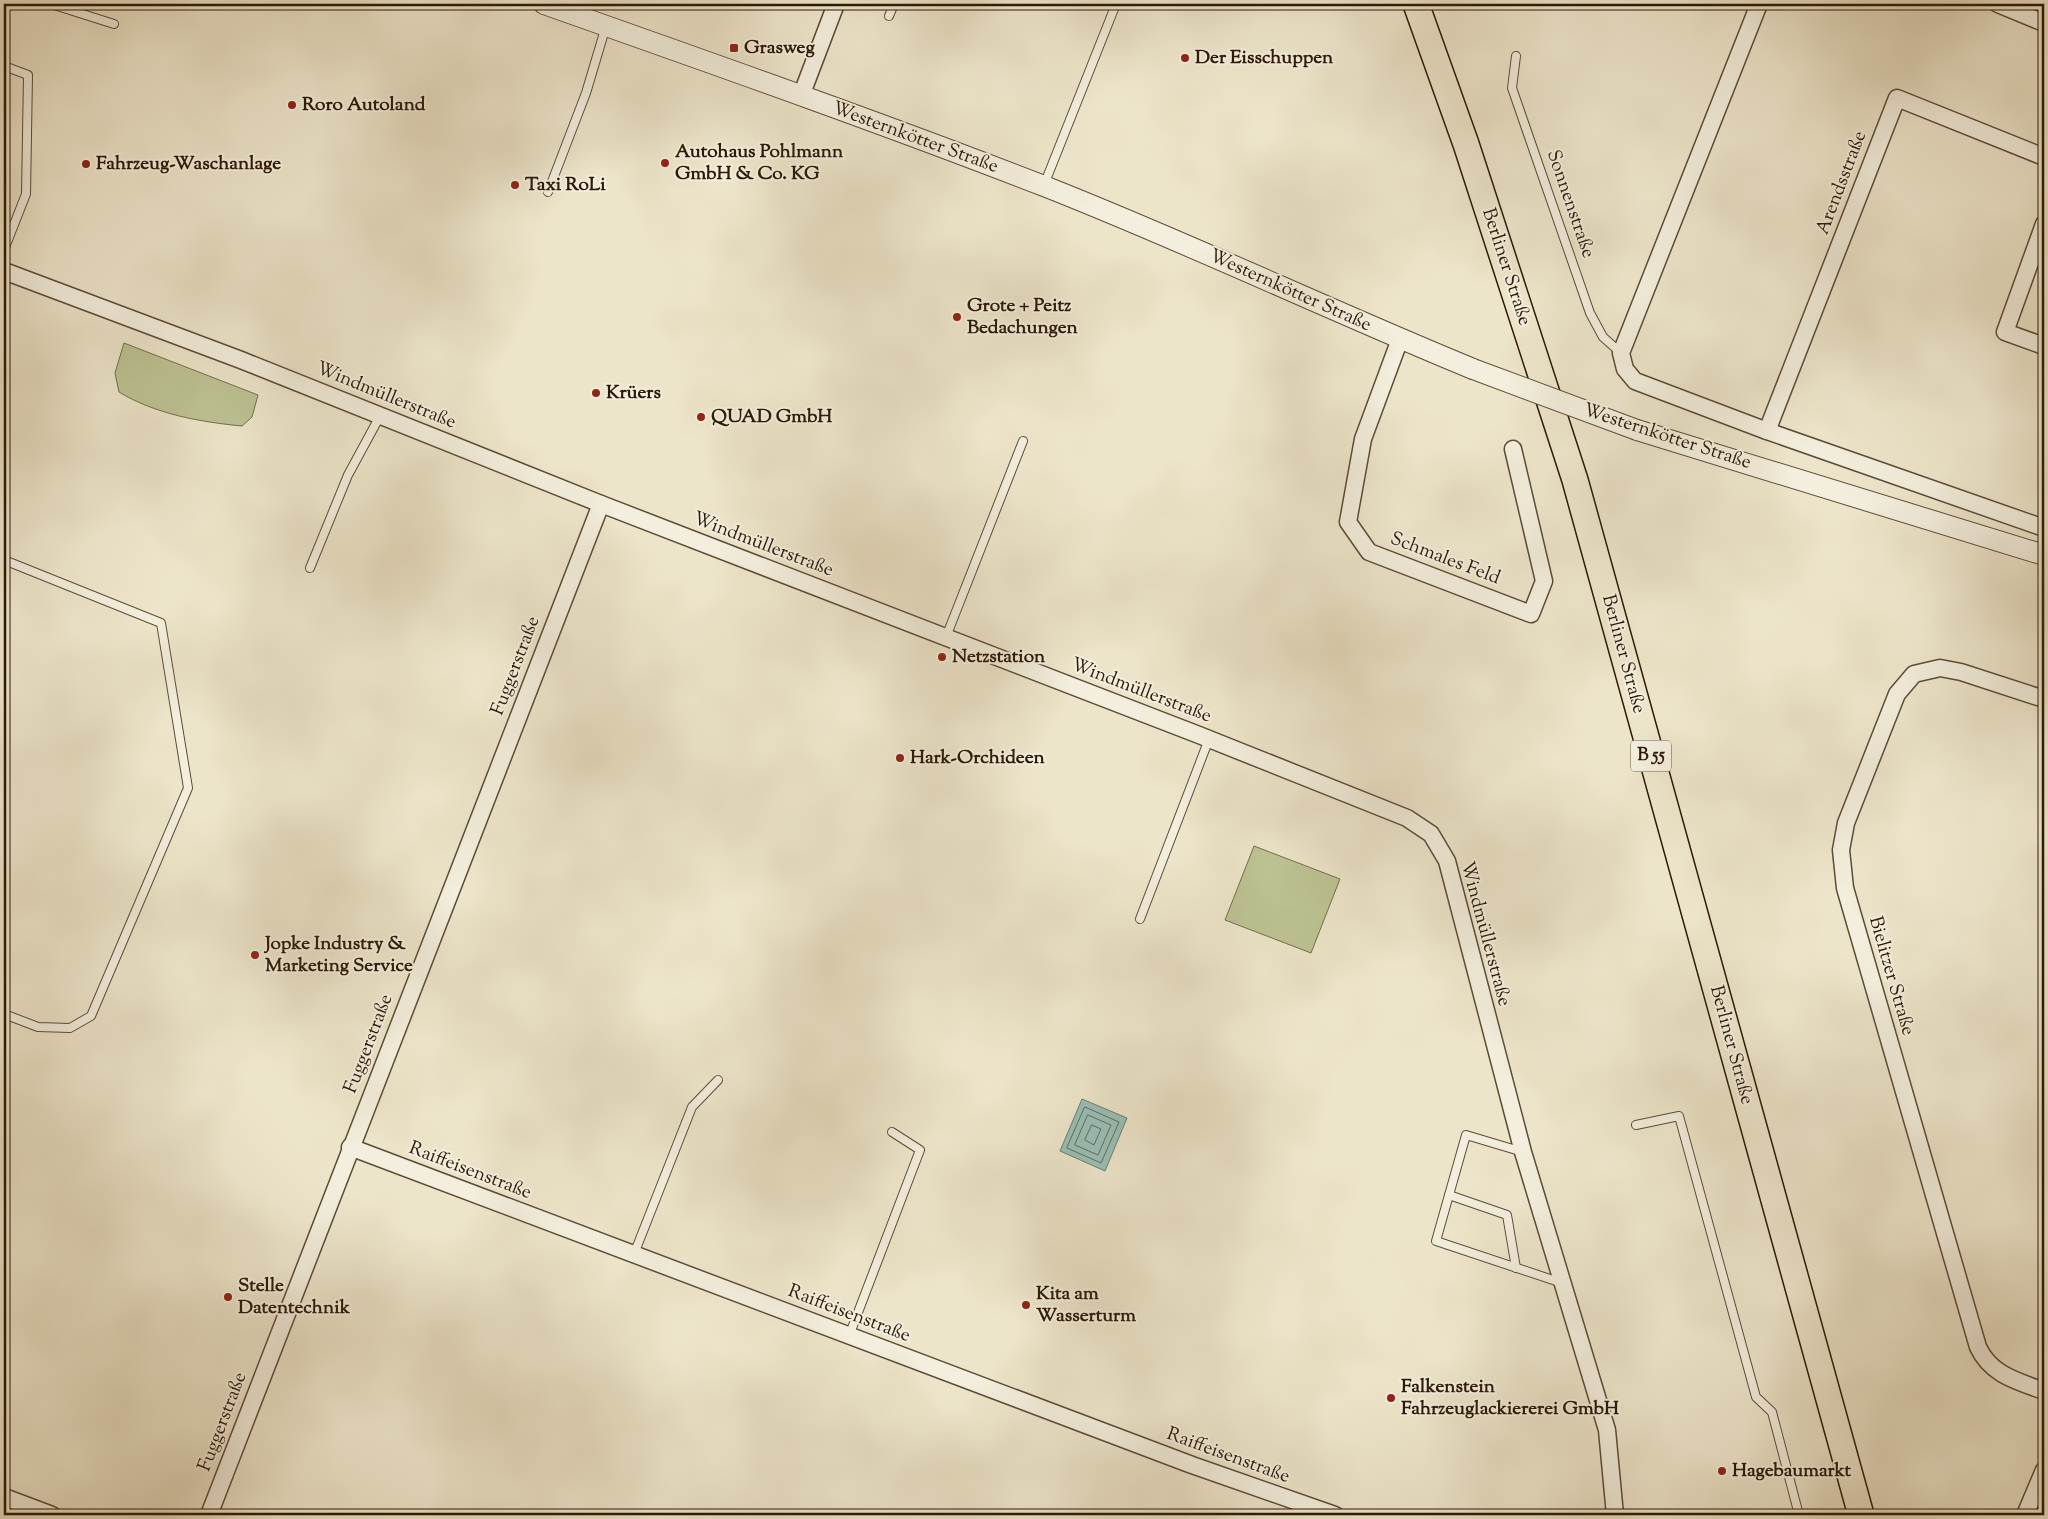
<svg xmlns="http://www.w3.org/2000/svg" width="2048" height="1519" viewBox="0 0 2048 1519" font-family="'Sorts Mill Goudy',serif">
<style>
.green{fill:#bdc394;stroke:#746e4d}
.water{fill:#99bfb7;stroke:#6d7d70}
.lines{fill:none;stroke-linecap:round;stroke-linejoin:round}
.shore{stroke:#626c5e;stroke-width:1}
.service-casing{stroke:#5c4c37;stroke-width:10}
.minor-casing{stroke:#5c4c37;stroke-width:19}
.tertiary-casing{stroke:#5c4c37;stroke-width:22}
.primary-casing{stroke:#2c1906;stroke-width:28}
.service{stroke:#f3eedd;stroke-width:8}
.minor{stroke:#f3eedd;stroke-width:16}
.tertiary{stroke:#f3eedd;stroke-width:20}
.primary{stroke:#ede5ca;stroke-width:25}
.tertiary-bridge-casing{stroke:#5c4c37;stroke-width:22;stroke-linecap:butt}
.tertiary-bridge{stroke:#f3eedd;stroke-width:20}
.poi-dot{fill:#8f2418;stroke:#f3eedd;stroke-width:2}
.labels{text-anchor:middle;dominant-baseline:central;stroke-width:4;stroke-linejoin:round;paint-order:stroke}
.shield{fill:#f3eedd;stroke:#685946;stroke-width:1}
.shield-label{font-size:18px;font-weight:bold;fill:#2c1906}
.poi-label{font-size:19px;font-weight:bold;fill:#2c1906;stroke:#f3eedd;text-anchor:start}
.street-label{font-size:19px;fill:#2c1906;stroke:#f3eedd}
</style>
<rect width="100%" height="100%" fill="#ede5ca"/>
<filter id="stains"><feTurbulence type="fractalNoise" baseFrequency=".004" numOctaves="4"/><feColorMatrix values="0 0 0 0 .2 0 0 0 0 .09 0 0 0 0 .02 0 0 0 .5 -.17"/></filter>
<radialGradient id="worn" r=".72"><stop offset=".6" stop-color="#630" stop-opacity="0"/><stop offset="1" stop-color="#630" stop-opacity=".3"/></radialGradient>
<!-- green -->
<g class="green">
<path d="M 124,343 L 258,395 L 252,417 L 242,426 C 200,422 155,414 119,392 L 115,373 Z"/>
<path d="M 1254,846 L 1340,879 L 1311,953 L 1225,920 Z"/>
</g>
<!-- water -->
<path class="water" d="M 1082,1099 L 1127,1118 L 1105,1171 L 1060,1151 Z"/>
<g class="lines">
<!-- shore -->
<g class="shore">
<path d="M 1085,1107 L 1119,1122 L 1101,1163 L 1067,1148 Z"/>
<path d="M 1088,1115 L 1111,1125 L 1098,1155 L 1075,1145 Z"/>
<path d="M 1092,1125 L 1101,1129 L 1094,1145 L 1085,1140 Z"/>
</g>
<!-- service casing -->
<g class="service-casing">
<g id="service">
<path d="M 51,4 L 114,24"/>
<path d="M 889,16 L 894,4"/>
<path d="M 1516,56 L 1512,88 L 1590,313 L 1603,337 L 1621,353"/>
<path d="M 4,66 L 28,75 L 26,194 L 4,250"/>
<path d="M 1044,185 L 1116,4"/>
<path d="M 548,192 L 586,93 L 606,26"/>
<path d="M 4,560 L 161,623 L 188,788 L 91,1016 L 70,1028 L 38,1027 L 4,1014"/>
<path d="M 310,568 L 348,475 L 380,416"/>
<path d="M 946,637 L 1023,441"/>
<path d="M 1140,919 L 1209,739"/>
<path d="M 1636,1125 L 1679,1116 L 1756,1397 L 1772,1412 L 1799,1515"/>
<path d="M 1523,1152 L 1466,1135 L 1436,1241 L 1562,1283"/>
<path d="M 1449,1195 L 1507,1215 L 1516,1268"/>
<path d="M 634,1254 L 692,1107 L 718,1080"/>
<path d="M 849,1336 L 920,1150 L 892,1132"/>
</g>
</g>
<!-- minor casing -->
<g class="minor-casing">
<g id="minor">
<path d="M 1759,4 L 1621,353 L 1625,369 L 1635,381 L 1767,431 L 2044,528"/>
<path d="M 1998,4 L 2044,23"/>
<path d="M 801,96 L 836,4"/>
<path d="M 2044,224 L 2005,332 L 2044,346"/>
<path d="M 4,271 L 241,360 L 601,504 L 1199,735 L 1407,818 L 1431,834 L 1447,861 L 1523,1152 L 1607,1430 L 1615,1515"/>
<path d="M 1400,339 L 1363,439 L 1348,522 L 1369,552 L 1531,614 L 1544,581 L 1513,449"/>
<path d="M 1767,431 L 1897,98 L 2044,157"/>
<path d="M 2044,699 L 1961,672 L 1940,668 L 1914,674 L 1897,694 L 1846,823 L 1841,850 L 1845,888 L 1978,1347 C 1991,1375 2017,1381 2044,1391"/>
<path d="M 350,1147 L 1192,1465 L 1335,1515"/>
<path d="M 4,1497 L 52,1515"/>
<path d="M 209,1515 L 601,504"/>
<path d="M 2025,1515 L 2044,1470"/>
</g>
</g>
<!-- tertiary casing -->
<g class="tertiary-casing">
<g id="tertiary">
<path d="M 544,4 C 711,63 879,122 1044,186 C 1189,243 1329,310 1473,369"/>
<path d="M 1637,430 L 2044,555"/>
</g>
</g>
<!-- primary casing -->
<g class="primary-casing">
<path id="primary" d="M 1416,4 L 1466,144 L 1575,480 L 1861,1515"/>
</g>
<!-- service -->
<use href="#service" class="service"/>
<!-- minor -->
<use href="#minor" class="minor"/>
<!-- tertiary -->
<use href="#tertiary" class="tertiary"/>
<!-- primary -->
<use href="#primary" class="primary"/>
<!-- tertiary-bridge casing -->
<g class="tertiary-bridge-casing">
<path id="tertiary-bridge" d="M 1473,369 L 1637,430"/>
</g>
<!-- tertiary-bridge -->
<use href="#tertiary-bridge" class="tertiary-bridge"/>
</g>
<!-- markers -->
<g class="poi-dot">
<rect x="729" y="43" width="10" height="10" rx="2.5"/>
<circle cx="1185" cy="58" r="5"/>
<circle cx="292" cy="105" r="5"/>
<circle cx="665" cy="163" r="5"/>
<circle cx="86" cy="164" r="5"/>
<circle cx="515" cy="185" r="5"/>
<circle cx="957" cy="317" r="5"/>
<circle cx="596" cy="393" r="5"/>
<circle cx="701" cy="417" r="5"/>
<circle cx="942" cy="657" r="5"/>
<circle cx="900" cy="758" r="5"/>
<circle cx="255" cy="955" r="5"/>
<circle cx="228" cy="1297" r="5"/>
<circle cx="1026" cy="1305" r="5"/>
<circle cx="1391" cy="1398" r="5"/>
<circle cx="1722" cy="1471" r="5"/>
</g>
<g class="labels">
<!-- shield labels -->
<rect class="shield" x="1631" y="740.5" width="40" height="31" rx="4"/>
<g class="shield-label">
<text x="1651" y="756">B 55</text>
</g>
<!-- poi labels -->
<g class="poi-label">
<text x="744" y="48">Grasweg</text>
<text x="1195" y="58">Der Eisschuppen</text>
<text x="302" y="105">Roro Autoland</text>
<text x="675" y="152">Autohaus Pohlmann<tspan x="675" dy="22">GmbH &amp; Co. KG</tspan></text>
<text x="96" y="164">Fahrzeug-Waschanlage</text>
<text x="525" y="185">Taxi RoLi</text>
<text x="967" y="306">Grote + Peitz<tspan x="967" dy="22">Bedachungen</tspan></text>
<text x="606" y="393">Krüers</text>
<text x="711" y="417">QUAD GmbH</text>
<text x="952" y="657">Netzstation</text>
<text x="910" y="758">Hark-Orchideen</text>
<text x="265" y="944">Jopke Industry &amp;<tspan x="265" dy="22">Marketing Service</tspan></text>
<text x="238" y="1286">Stelle<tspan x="238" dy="22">Datentechnik</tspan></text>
<text x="1036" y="1294">Kita am<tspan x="1036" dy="22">Wasserturm</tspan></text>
<text x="1401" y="1387">Falkenstein<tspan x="1401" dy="22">Fahrzeuglackiererei GmbH</tspan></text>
<text x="1732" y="1471">Hagebaumarkt</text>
</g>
<!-- street labels -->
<g class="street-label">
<text transform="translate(915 138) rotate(20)">Westernkötter Straße</text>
<text transform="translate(1842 183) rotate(-69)">Arendsstraße</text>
<text transform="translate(1570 204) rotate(71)">Sonnenstraße</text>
<text transform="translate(1506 267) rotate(72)">Berliner Straße</text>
<text transform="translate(1290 291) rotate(24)">Westernkötter Straße</text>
<text transform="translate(386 396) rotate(22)">Windmüllerstraße</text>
<text transform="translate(1667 437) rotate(18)">Westernkötter Straße</text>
<text transform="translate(763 545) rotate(21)">Windmüllerstraße</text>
<text transform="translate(1445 559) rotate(21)">Schmales Feld</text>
<text transform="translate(1623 654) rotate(75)">Berliner Straße</text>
<text transform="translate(516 666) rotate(-69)">Fuggerstraße</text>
<text transform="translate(1141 691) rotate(21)">Windmüllerstraße</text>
<text transform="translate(1485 934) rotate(75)">Windmüllerstraße</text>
<text transform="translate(1891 976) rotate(74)">Bielitzer Straße</text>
<text transform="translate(369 1044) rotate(-69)">Fuggerstraße</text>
<text transform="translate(1731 1045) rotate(75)">Berliner Straße</text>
<text transform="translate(470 1171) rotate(21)">Raiffeisenstraße</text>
<text transform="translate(849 1314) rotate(21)">Raiffeisenstraße</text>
<text transform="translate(223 1422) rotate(-69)">Fuggerstraße</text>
<text transform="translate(1228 1456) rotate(20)">Raiffeisenstraße</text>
</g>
</g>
<!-- margin -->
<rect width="2048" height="1519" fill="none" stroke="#ede5ca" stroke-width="20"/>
<rect x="5" y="5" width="2038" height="1509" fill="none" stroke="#2c1906" stroke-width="2.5"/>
<rect x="10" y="10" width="2028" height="1499" fill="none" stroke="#2c1906"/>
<rect width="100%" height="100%" filter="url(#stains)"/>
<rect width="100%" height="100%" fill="url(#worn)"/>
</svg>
